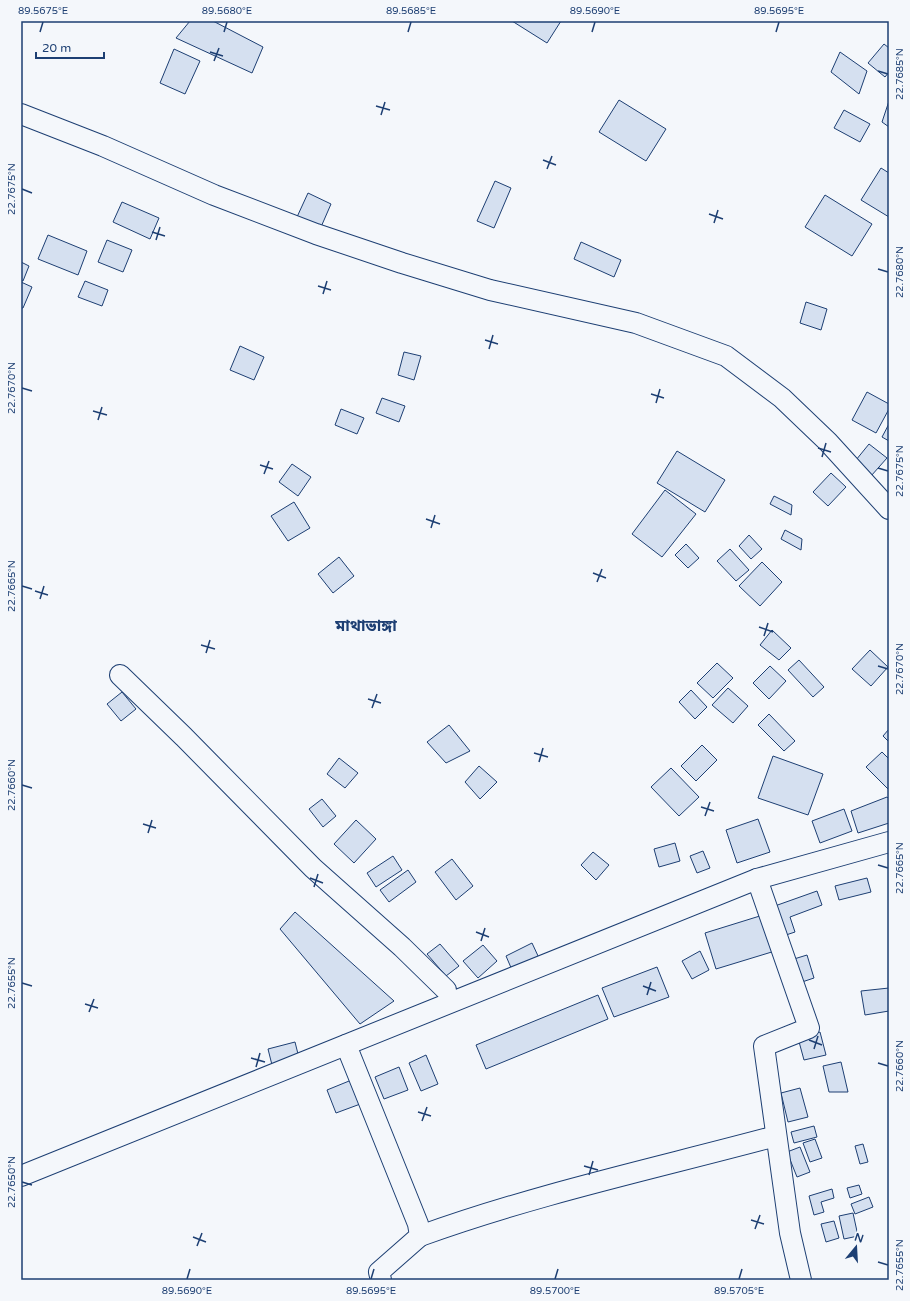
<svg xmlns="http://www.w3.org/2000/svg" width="910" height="1301" viewBox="0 0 910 1301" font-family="'Varela Round','Noto Sans Bengali',sans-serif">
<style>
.building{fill:#d5e0f0;stroke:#1d3f73}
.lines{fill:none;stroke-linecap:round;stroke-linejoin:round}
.street-casing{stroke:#1d3f73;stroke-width:22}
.street{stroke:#f4f7fb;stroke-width:20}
.ticks{fill:none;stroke:#1d3f73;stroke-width:1.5}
.labels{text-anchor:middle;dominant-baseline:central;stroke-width:3;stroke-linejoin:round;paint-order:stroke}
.district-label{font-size:16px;font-weight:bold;fill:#1d3f73;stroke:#f4f7fb}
.neatline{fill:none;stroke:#1d3f73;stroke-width:1.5}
.ticks-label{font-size:10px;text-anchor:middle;fill:#1d3f73}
</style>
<rect width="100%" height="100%" fill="#f4f7fb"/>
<!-- building -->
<g class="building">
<path d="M 190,21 L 213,21 L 263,47 L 252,73 L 176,38 Z"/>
<path d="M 512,21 L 561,21 L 547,43 Z"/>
<path d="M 884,44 L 889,48 L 889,72 L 885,77 L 868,63 Z"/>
<path d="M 174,49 L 200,61 L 185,94 L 160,83 Z"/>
<path d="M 840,52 L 867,71 L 859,94 L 831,72 Z"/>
<path d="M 619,100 L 666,129 L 646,161 L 599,132 Z"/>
<path d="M 889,101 L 889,127 L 882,122 Z"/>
<path d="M 844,110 L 870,124 L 860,142 L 834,128 Z"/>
<path d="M 881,168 L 889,173 L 889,217 L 861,200 Z"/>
<path d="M 495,181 L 511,188 L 494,228 L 477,221 Z"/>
<path d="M 308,193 L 331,204 L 321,227 L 297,217 Z"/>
<path d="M 825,195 L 872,224 L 852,256 L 805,227 Z"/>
<path d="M 122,202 L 159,218 L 150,239 L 113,222 Z"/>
<path d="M 48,235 L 87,251 L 78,275 L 38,259 Z"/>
<path d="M 107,240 L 132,250 L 123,272 L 98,262 Z"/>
<path d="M 581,242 L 621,260 L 614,277 L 574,259 Z"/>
<path d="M 21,262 L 29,266 L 23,281 L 21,280 Z"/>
<path d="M 85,281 L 108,290 L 102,306 L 78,297 Z"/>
<path d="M 21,282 L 32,287 L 23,308 L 21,308 Z"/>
<path d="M 806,302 L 827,309 L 821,330 L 800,323 Z"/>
<path d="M 240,346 L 264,357 L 254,380 L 230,370 Z"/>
<path d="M 404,352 L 421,356 L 414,380 L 398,375 Z"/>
<path d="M 867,392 L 889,404 L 889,409 L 876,433 L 852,420 Z"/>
<path d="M 382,398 L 405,406 L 399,422 L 376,413 Z"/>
<path d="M 341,409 L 364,418 L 357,434 L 335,425 Z"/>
<path d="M 889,424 L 889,441 L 882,437 Z"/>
<path d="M 869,444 L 887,458 L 871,476 L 856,460 Z"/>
<path d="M 677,451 L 725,480 L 705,512 L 657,483 Z"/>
<path d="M 292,464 L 311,477 L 298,496 L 279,482 Z"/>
<path d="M 831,473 L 846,487 L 828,506 L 813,492 Z"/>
<path d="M 665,490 L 696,514 L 662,557 L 632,534 Z"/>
<path d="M 774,496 L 792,505 L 791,515 L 770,504 Z"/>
<path d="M 294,502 L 310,528 L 288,541 L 271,516 Z"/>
<path d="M 785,530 L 802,539 L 801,550 L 781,539 Z"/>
<path d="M 749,535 L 762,549 L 751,559 L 739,546 Z"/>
<path d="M 686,544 L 699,558 L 688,568 L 675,555 Z"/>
<path d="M 730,549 L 749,570 L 736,581 L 717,561 Z"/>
<path d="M 339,557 L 354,576 L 333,593 L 318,574 Z"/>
<path d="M 762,562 L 782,582 L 760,606 L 739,586 Z"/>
<path d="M 772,630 L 791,648 L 779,660 L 760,645 Z"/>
<path d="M 870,650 L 888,667 L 871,686 L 852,669 Z"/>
<path d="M 799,660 L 824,687 L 813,697 L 788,670 Z"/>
<path d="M 717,663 L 733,678 L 713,698 L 697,683 Z"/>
<path d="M 770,666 L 786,681 L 769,699 L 753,683 Z"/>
<path d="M 728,688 L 748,706 L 733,723 L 712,705 Z"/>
<path d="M 691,690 L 707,707 L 695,719 L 679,702 Z"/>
<path d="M 122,692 L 136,709 L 121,721 L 107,704 Z"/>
<path d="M 769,714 L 795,741 L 784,751 L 758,725 Z"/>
<path d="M 449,725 L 470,751 L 446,763 L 427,742 Z"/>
<path d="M 889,729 L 889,742 L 883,736 Z"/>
<path d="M 702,745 L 717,760 L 696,781 L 681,766 Z"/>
<path d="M 882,752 L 889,759 L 889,790 L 866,767 Z"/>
<path d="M 773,756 L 823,774 L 808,815 L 758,798 Z"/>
<path d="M 339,758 L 358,773 L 345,788 L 327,774 Z"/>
<path d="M 479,766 L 497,782 L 480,799 L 465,782 Z"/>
<path d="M 671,768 L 699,797 L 679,816 L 651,787 Z"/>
<path d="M 887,797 L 889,799 L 889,823 L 858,833 L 851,811 Z"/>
<path d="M 322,799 L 336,816 L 323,827 L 309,809 Z"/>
<path d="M 844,809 L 852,831 L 820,843 L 812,821 Z"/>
<path d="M 758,819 L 770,852 L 737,863 L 726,830 Z"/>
<path d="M 356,820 L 376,839 L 354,863 L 334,844 Z"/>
<path d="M 675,843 L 680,861 L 659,867 L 654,849 Z"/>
<path d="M 703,851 L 710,868 L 697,873 L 690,856 Z"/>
<path d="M 593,852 L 609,865 L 596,880 L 581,865 Z"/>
<path d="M 393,856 L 402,870 L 376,887 L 367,873 Z"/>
<path d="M 452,859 L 473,886 L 456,900 L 435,872 Z"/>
<path d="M 408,870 L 416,882 L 389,902 L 380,890 Z"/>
<path d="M 867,878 L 871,892 L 839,900 L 835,886 Z"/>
<path d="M 817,891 L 822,905 L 790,917 L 795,932 L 783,936 L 772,907 Z"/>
<path d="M 295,912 L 394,1001 L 360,1024 L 280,929 Z"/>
<path d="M 763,915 L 775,951 L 716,969 L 705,933 Z"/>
<path d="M 532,943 L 539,958 L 512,970 L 506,956 Z"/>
<path d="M 440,944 L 459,966 L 446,976 L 427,954 Z"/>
<path d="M 483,945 L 497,961 L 478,978 L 463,961 Z"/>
<path d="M 700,951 L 709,970 L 692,979 L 682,961 Z"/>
<path d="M 807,955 L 814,978 L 802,982 L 794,959 Z"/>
<path d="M 657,967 L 669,997 L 614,1017 L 602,988 Z"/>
<path d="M 889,988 L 889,1011 L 865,1015 L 861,991 Z"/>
<path d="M 598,995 L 608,1019 L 486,1069 L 476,1045 Z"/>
<path d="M 820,1032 L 826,1055 L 804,1060 L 798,1038 Z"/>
<path d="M 295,1042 L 299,1058 L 272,1065 L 268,1049 Z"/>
<path d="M 426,1055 L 438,1084 L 421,1091 L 409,1063 Z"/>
<path d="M 841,1062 L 848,1092 L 829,1092 L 823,1066 Z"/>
<path d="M 399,1067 L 408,1090 L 384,1099 L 375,1077 Z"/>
<path d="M 354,1079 L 363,1103 L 336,1113 L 327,1090 Z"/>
<path d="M 800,1088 L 808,1117 L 788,1122 L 781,1093 Z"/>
<path d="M 814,1126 L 817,1137 L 794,1143 L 791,1132 Z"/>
<path d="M 815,1139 L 822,1158 L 810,1162 L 803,1143 Z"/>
<path d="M 863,1144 L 868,1162 L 860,1164 L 855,1146 Z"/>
<path d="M 800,1147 L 810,1172 L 797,1177 L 787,1152 Z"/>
<path d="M 859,1185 L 862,1194 L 850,1198 L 847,1188 Z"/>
<path d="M 832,1189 L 834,1198 L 821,1202 L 824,1212 L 814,1215 L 809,1196 Z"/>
<path d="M 869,1197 L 873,1207 L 855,1214 L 851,1204 Z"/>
<path d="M 853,1213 L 858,1236 L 844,1239 L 839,1216 Z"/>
<path d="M 834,1221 L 839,1238 L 826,1242 L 821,1224 Z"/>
</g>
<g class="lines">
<!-- street casing -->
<g class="street-casing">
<g id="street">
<path d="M 21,114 L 103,146 L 214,195 L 316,234 L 402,263 L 490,290 L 636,323 L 726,356 L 782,398 L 828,442 L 889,509"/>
<path d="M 120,675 L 184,737 L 313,868 L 402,947 L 446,990"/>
<path d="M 757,879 L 809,1028 L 764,1046 L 790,1233 L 801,1280"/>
<path d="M 346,1045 L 418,1224 L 420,1236 L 379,1272 L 381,1280"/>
<path d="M 21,1176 L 757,879 L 889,842"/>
<path d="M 420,1236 C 536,1194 657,1168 776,1136"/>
</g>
</g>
<!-- street -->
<use href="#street" class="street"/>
</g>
<!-- ticks -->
<path class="ticks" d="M 40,32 L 43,22M 224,32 L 227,22M 408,32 L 411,22M 592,32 L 595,22M 776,32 L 779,22M 210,52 L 223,56M 214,61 L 219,48M 878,71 L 888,74M 376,106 L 390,110M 381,115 L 385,102M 543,160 L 556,165M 547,169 L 552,156M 22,189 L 32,193M 709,214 L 723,219M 714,223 L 718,210M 152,232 L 165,236M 156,240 L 160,227M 878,269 L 888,272M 318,286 L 331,290M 323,294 L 327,281M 485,340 L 498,344M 489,349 L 493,335M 22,388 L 32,391M 651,394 L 664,398M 656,403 L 660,389M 93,411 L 107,415M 98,420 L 102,407M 818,448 L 831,452M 822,457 L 826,443M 260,465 L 273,469M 878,468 L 888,471M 264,474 L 269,461M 426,519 L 440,524M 431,528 L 435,515M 593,573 L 606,578M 597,582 L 602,569M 22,586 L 32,589M 35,591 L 48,595M 40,599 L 44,586M 759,627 L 773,632M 764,636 L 768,623M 201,645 L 215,649M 206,653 L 210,640M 878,666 L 888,669M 368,699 L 381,703M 372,708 L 377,694M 534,753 L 548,757M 539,762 L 543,748M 22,785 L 32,788M 701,807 L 714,811M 705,816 L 710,802M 143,824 L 156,828M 148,833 L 152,820M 878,865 L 888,868M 310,878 L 323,883M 314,887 L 318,874M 476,932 L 489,937M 481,941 L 485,928M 22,983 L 32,986M 643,986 L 656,991M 647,995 L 651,982M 85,1004 L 98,1008M 89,1012 L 94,999M 809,1040 L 822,1045M 814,1049 L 818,1036M 251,1058 L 265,1062M 878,1063 L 888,1066M 256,1067 L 260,1053M 418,1112 L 431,1116M 422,1121 L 427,1107M 584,1166 L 598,1170M 589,1175 L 593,1161M 22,1182 L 32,1185M 751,1220 L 764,1224M 755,1229 L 760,1215M 193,1237 L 206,1242M 197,1246 L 202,1233M 878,1262 L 888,1265M 187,1279 L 190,1269M 371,1279 L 374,1269M 555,1279 L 558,1269M 739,1279 L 742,1269"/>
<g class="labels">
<!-- district labels -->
<g class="district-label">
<text x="366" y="626">মাথাভাঙ্গা</text>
</g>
</g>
<!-- border -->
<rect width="910" height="1301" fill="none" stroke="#f4f7fb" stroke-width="44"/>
<!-- north arrow -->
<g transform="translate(856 1247) rotate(18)" stroke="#f4f7fb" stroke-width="3" paint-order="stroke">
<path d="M0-3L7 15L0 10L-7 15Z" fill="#1d3f73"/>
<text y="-6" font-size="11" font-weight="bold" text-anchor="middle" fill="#1d3f73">N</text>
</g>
<!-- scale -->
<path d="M36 52v6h68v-6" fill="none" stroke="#1d3f73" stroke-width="2"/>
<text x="42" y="52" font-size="12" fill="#1d3f73" stroke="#f4f7fb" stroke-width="3" paint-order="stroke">20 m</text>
<rect x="22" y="22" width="866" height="1257" class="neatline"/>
<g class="ticks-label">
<text x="43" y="14">89.5675°E</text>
<text x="227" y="14">89.5680°E</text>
<text x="411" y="14">89.5685°E</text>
<text x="595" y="14">89.5690°E</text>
<text x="779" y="14">89.5695°E</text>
<text transform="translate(899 74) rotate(-90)" y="4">22.7685°N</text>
<text transform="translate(11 189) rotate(-90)" y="4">22.7675°N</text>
<text transform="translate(899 272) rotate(-90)" y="4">22.7680°N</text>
<text transform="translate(11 388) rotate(-90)" y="4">22.7670°N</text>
<text transform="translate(899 471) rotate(-90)" y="4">22.7675°N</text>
<text transform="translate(11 586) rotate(-90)" y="4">22.7665°N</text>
<text transform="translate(899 669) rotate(-90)" y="4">22.7670°N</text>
<text transform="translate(11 785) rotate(-90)" y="4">22.7660°N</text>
<text transform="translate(899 868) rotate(-90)" y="4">22.7665°N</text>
<text transform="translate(11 983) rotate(-90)" y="4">22.7655°N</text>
<text transform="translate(899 1066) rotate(-90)" y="4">22.7660°N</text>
<text transform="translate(11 1182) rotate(-90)" y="4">22.7650°N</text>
<text transform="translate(899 1265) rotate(-90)" y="4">22.7655°N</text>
<text x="187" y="1294">89.5690°E</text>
<text x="371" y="1294">89.5695°E</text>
<text x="555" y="1294">89.5700°E</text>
<text x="739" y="1294">89.5705°E</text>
</g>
</svg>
